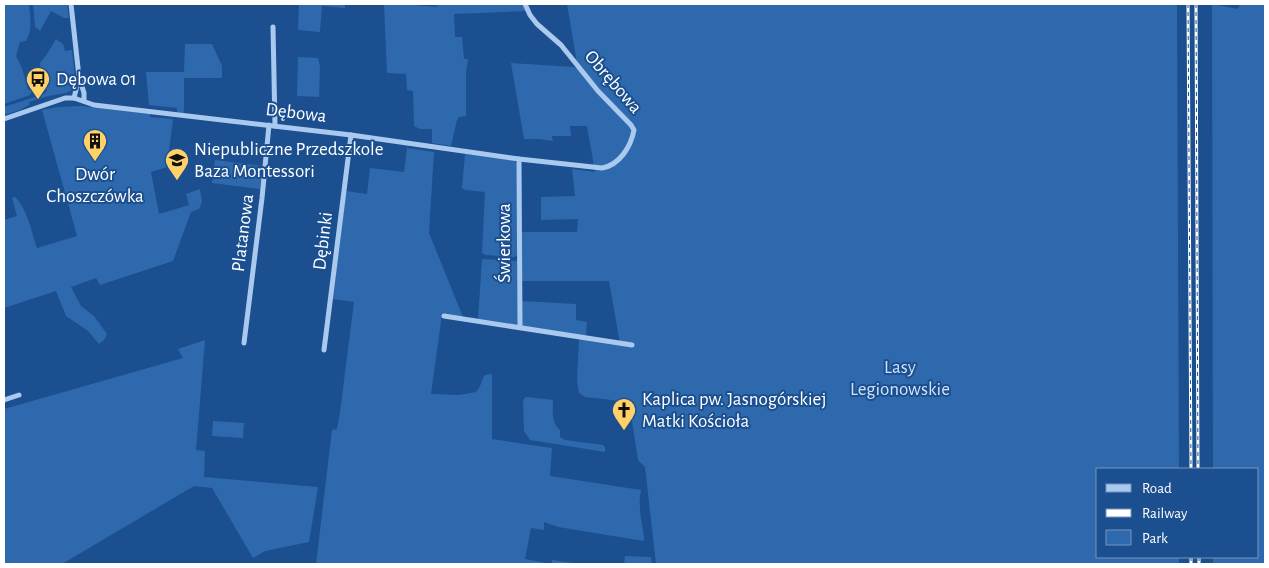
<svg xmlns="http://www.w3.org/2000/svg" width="1269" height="568" viewBox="0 0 1269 568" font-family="'Alegreya Sans',sans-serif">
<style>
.green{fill:#2e69ad}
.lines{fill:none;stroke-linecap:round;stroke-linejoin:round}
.street{stroke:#a9c9ee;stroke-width:5}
.rail-casing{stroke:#fff;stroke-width:3}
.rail{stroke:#1b4f8f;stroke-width:1;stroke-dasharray:4;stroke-linecap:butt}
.labels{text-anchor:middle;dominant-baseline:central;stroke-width:4;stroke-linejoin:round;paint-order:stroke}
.poi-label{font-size:19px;fill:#fff;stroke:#1b4f8f;text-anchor:start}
.street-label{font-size:19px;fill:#fff;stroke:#1b4f8f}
.park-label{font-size:19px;fill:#cfe3fa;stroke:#1b4f8f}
</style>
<rect width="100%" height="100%" fill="#1b4f8f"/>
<!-- green -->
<g class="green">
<path d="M 4,4 L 29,4 C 30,16 33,30 26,41 L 20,42 L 16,56 L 22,68 L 28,90 L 32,90 L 30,95 L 4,104 Z"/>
<path d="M 33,4 L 67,4 L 69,18 L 64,18 L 51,11 L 40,31 L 35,27 Z"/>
<path d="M 299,4 L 345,4 L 345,8 L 322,6 L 320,32 L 298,30 Z"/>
<path d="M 384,4 L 403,4 L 437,7 L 437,4 L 524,4 L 525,11 L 454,14 L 455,37 L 462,37 L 464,59 L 468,59 L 466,72 L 466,116 L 459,117 L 457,120 L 451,146 L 432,143 L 432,129 L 420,129 L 414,126 L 413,91 L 407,90 L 406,74 L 387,73 Z"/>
<path d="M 567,4 L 1177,4 L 1179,469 L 1098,469 L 1098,557 L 1179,557 L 1179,564 L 656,564 L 645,467 L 638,460 L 629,402 L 585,397 L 579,393 L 577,380 L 579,339 L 620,344 L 609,281 L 522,281 L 522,232 L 577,232 L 578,219 L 541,220 L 541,197 L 575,196 L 572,169 L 595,172 L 587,126 L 570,126 L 571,136 L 552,136 L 553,141 L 539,139 L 524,139 L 511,63 L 574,67 L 578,69 Z"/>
<path d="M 1212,4 L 1238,9 L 1240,4 L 1265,4 L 1265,564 L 1213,564 L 1213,557 L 1258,557 L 1258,469 L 1213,469 Z"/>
<path d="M 56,39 L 63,44 L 65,51 L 72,50 L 75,78 L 72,90 L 66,93 L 48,96 L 29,102 L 29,105 L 20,110 L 4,115 L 4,107 L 44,94 L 47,91 C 45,81 41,73 40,63 L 47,54 Z"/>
<path d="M 185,44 L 212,44 L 222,66 L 222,78 L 184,78 L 184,113 L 177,112 L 177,108 L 149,105 L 146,72 L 184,72 Z"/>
<path d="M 298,57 L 318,58 L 320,67 L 319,97 L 297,96 Z"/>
<path d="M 81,106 L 150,114 L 150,117 L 173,119 L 167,167 L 151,172 L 159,214 L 189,205 L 186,194 L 200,189 L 202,202 L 199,209 L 191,212 L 173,261 L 100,285 L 96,278 L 71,287 L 81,306 L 94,316 L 107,334 L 104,340 L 99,344 L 88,331 L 66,316 L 56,291 L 4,308 L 4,220 L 17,216 L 12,198 L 15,197 C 27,208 32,233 37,248 L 77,236 L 42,110 L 58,107 Z"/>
<path d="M 407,148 L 434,152 L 429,233 L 463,317 L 442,314 L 431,394 L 459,395 L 476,392 C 481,387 481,381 485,375 L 492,374 L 492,439 L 552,448 L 550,476 L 641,490 C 640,496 639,502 640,507 C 640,519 644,530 644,541 L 558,527 L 544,522 L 544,530 L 531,528 L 525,559 L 552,564 L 552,560 L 581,564 L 316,564 L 332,430 L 337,429 L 340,412 L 354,302 L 333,299 L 346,191 L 367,194 L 370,168 L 404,172 Z"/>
<path d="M 465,154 L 514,160 L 517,164 L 517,255 L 515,257 L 486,255 L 482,253 L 485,192 L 465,190 L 462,188 Z"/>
<path d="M 215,160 L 263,166 L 260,189 L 212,183 Z"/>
<path d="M 482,259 L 517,261 L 518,323 L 516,325 L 478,319 Z"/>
<path d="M 522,301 L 576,304 L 576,320 L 587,322 L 586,336 L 523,326 L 522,324 Z"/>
<path d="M 205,340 L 196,450 L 205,451 L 204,477 L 318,487 L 309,542 L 265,551 L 253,558 L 212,488 L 194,486 L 62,564 L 4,564 L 4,409 L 183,358 L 178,349 Z"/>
<path d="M 526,397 L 553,400 C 553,411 551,423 560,430 L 560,437 L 565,440 L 603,445 L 605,447 L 605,452 L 530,440 L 524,431 L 523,400 Z"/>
<path d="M 213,421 L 244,423 L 243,438 L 212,436 Z"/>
<path d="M 625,556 L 651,557 L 652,564 L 624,564 Z"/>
</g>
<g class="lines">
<!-- street -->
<g class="street">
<path d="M 71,4 L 79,77 L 84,93 L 84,101"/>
<path d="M 273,27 L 275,126"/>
<path d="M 74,98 L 79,77"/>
<path d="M 4,119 L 65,98 L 74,98 L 94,105 L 351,135 L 519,159 L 602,168 C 620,165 631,146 634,130 L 631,125 L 598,91 L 561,45 L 537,24 L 530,15 L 525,4"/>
<path d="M 519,159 L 520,327"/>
<path d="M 444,316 L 632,345"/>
<path d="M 244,343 L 262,198 L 269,125"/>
<path d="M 324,350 L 351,135"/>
<path d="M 4,400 L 19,395"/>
</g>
<!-- rail casing -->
<g class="rail-casing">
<g id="rail">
<path d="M 1188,4 L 1191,469"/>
<path d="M 1196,4 L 1198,469"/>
<path d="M 1191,557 L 1191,564"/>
<path d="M 1199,557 L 1199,564"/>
</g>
</g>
<!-- rail -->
<use href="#rail" class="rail"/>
</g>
<!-- icons -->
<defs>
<g id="bus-pin" transform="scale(1.25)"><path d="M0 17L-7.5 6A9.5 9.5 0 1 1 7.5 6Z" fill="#ffd166" stroke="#1b4f8f"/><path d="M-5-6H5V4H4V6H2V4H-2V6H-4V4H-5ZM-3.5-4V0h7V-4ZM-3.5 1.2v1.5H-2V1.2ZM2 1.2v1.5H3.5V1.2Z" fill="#111"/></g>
<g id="building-pin" transform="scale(1.25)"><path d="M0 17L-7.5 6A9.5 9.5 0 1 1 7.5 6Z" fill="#ffd166" stroke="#1b4f8f"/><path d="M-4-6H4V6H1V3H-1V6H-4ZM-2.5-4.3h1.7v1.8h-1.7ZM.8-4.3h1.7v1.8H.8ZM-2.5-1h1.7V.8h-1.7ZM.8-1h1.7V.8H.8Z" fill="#111"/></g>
<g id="school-pin" transform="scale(1.25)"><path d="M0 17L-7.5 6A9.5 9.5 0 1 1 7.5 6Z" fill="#ffd166" stroke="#1b4f8f"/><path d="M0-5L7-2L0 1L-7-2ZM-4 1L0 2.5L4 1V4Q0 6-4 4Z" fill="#111"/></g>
<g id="church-pin" transform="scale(1.25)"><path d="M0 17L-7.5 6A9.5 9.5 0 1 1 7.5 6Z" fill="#ffd166" stroke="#1b4f8f"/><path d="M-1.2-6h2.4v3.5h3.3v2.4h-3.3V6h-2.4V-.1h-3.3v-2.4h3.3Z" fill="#111"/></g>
</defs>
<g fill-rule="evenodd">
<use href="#bus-pin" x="38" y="79"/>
<use href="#building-pin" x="95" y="141"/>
<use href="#school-pin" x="177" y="160"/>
<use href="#church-pin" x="624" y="410"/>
</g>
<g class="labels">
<!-- poi labels -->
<g class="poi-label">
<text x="56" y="79">Dębowa 01</text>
<text x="194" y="149">Niepubliczne Przedszkole<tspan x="194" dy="22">Baza Montessori</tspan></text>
<text x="95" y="174" text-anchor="middle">Dwór<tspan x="95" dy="22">Choszczówka</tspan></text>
<text x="642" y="399">Kaplica pw. Jasnogórskiej<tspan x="642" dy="22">Matki Kościoła</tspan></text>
</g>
<!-- street labels -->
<g class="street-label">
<text transform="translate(613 82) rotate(49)">Obrębowa</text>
<text transform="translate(296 113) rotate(7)">Dębowa</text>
<text transform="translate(243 233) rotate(-83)">Platanowa</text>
<text transform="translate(323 241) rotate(-83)">Dębinki</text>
<text transform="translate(504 243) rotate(-90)">Świerkowa</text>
</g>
<!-- park labels -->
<g class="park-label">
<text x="900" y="367">Lasy<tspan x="900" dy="22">Legionowskie</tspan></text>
</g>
</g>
<!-- border -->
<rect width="1269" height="568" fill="none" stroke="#ffffff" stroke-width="10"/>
<!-- legend -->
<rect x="1096" y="468" width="162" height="90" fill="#1b4f8f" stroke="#7695bc"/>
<rect x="1106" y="484" width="25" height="8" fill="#a9c9ee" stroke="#7695bc"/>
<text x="1142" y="493" font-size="15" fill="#ffffff">Road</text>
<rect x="1106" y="509" width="25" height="8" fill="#ffffff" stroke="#7695bc"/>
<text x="1142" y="518" font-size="15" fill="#ffffff">Railway</text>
<rect x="1106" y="530" width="25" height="15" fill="#2e69ad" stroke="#7695bc"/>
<text x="1142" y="543" font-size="15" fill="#ffffff">Park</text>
</svg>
